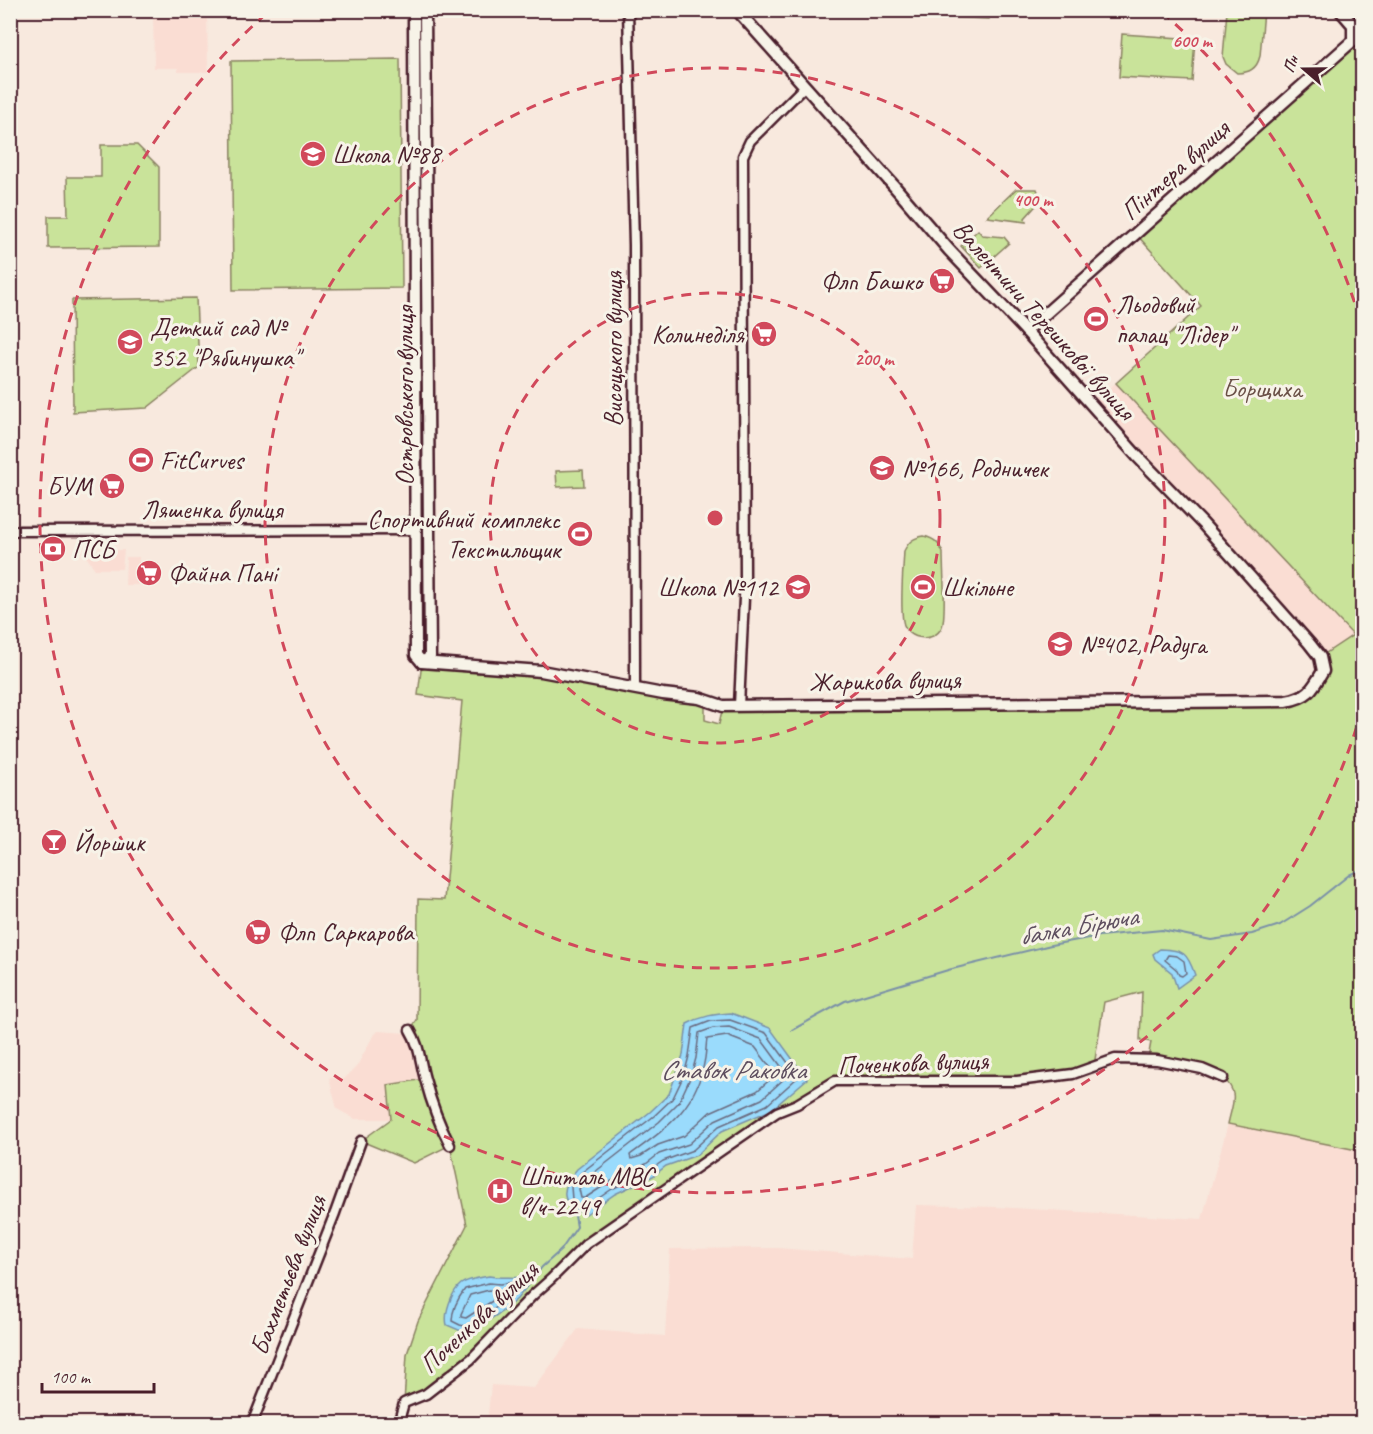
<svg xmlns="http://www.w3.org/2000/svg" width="1373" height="1434" viewBox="0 0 1373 1434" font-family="Caveat,sans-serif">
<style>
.built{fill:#faddd3}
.green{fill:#c9e39a;stroke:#8a8162;stroke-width:1.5}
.water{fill:#9adbfc;stroke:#7a90a8;stroke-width:1.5}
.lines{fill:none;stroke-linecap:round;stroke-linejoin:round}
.shore{stroke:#6a6a7f;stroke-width:1.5}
.stream{stroke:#7a90a8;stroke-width:2}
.minor-casing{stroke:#4a1f2b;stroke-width:13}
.tertiary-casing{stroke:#4a1f2b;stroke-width:15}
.minor{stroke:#f7f3e8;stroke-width:8}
.tertiary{stroke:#f7f3e8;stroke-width:10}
.ring{fill:none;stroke:#d1495b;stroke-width:3;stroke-dasharray:10 8}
.labels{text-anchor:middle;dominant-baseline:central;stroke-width:6;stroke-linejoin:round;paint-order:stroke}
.poi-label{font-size:26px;fill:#4a1f2b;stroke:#f7f3e8;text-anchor:start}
.street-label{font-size:26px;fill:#4a1f2b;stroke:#f7f3e8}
.park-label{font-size:26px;fill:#6a5047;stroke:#f7f3e8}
.water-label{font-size:27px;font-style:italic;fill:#5e4e5f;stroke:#f7f3e8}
.centre{fill:#d1495b;stroke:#f7f3e8;stroke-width:3}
.ring-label{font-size:18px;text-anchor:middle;font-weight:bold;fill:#d1495b;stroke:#f7f3e8;stroke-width:6;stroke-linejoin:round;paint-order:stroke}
</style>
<rect width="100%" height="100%" fill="#f8e9de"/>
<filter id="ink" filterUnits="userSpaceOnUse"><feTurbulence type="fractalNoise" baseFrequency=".0167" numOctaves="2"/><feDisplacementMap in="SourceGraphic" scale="12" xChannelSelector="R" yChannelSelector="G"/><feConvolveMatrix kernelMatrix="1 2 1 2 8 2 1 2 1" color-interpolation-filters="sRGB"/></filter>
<g filter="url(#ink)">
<!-- built -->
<g class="built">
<path d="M 153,11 L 207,11 L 208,72 L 178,72 L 178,68 L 154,68 Z"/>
<path d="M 1116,383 L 1353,635 L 1320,657 L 1088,402 Z"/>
<path d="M 124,550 L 122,569 L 95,569 L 82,551 Z"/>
<path d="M 126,557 L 139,557 L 138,585 L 125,585 Z"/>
<path d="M 410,1030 L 425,1079 L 391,1119 L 355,1119 L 337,1109 L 329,1078 L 344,1079 L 357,1066 L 373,1036 L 378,1031 L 407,1033 Z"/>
<path d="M 1228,1124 L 1362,1151 L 1362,1423 L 487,1424 L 491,1385 L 534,1388 L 578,1329 L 665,1336 L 670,1249 L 778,1248 L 912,1259 L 916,1205 L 997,1207 L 1202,1219 Z"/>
</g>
<!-- green -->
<g class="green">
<path d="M 886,11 L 989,11 L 989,19 L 895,15 Z"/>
<path d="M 1227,11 L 1264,11 L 1260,56 C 1257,69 1249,73 1237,73 L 1226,64 L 1223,57 Z"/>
<path d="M 1362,32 L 1362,1151 L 1228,1124 C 1232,1104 1240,1093 1223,1078 L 1148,1059 L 1151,1042 L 1140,1040 L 1142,992 L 1104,1002 L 1094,1066 L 1017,1081 L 835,1081 L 777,1112 L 586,1244 L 450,1374 L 404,1403 L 407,1354 L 418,1321 L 467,1225 L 450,1145 L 414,1163 L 361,1141 L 391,1119 L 388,1085 L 425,1079 L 410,1030 L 417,1020 L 418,899 L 444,900 L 462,701 L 418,695 L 422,662 L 507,670 L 705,699 L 705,720 L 719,724 L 723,706 L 1297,699 L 1323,671 L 1320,657 L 1353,635 L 1116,383 L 1201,306 L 1136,234 Z"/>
<path d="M 1122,34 L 1195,39 L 1192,81 L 1119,77 Z"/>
<path d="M 400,59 L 402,288 L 233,290 L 231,61 Z"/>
<path d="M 101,145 L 137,145 L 159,167 L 159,247 L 48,248 L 48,216 L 68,216 L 67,177 L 101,177 Z"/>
<path d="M 1016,189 L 1037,189 L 1041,200 L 1025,218 L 1026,222 L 987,217 Z"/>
<path d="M 978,230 L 982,235 L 1004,237 L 1009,243 L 981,268 L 961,246 Z"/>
<path d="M 196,298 L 199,367 L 147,408 L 73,412 L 72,300 Z"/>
<path d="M 583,470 L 584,486 L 557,487 L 556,471 Z"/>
<path d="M 924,536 C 935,539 939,543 943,553 C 943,572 946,605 943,623 C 939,644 906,642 903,621 C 900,601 903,572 904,551 C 909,541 913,538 924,536 Z"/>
</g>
<!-- water -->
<g class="water">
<path d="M 1160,949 C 1184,950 1187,952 1195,975 L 1177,988 L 1172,973 L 1155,959 L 1153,954 Z"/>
<path d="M 731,1013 L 770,1028 L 807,1079 L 771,1110 L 722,1131 L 697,1155 L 666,1166 L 653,1176 L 615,1194 L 586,1214 C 559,1206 560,1188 577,1169 L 650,1112 L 669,1094 L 683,1055 L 687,1024 C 702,1016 715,1014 731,1013 Z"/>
<path d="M 489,1276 C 504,1279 517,1275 532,1280 L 517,1299 L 503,1311 L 468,1334 L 447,1325 C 444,1314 451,1292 461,1284 C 468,1279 480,1278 489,1276 Z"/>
</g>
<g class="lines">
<!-- shore -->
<g class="shore">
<path d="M 1168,955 L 1177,956 L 1184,961 L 1186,973 L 1182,976 L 1179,975 L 1176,969 L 1165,960 Z"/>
<path d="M 730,1020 L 766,1033 L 797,1075 L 797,1078 L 767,1105 L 719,1126 L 693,1150 L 663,1161 L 650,1170 L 612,1189 L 586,1207 L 577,1205 L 572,1199 L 571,1187 L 576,1179 L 581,1173 L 654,1116 L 673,1098 L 684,1075 L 689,1056 L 693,1028 L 711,1021 Z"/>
<path d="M 729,1027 L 761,1039 L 786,1073 L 786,1077 L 762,1099 L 715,1120 L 689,1144 L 659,1154 L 646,1164 L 608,1183 L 585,1198 L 581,1198 L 579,1189 L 586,1179 L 659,1122 L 679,1102 L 691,1076 L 696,1058 L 699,1033 L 713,1028 Z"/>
<path d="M 727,1036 L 755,1047 L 774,1072 L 774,1076 L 757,1091 L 710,1112 L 684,1136 L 658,1145 L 641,1156 L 631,1159 L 630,1155 C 668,1127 697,1108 705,1058 C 706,1052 706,1045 707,1039 Z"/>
<path d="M 516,1282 L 519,1286 C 505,1305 486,1313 468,1327 L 460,1325 L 452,1321 C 452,1310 459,1297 465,1289 L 489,1283 L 500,1284 Z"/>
<path d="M 489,1290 L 498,1292 L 500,1296 L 466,1318 L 461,1317 L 461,1314 L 470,1295 Z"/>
</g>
<!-- stream -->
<g class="stream">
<path d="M 792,1030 L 845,1001 L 948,970 L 1051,945 L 1099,936 L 1162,930 L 1211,940 L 1252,934 L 1280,925 L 1310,906 L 1349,875 L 1362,869"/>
<path d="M 532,1280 L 542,1267 L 561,1250 L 577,1227 L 574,1210"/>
</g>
<!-- minor casing -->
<g class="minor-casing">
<g id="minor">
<path d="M 628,10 L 634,245 L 635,688"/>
<path d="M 10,531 L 415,530"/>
<path d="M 739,706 L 745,576 L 743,156 L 750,141 L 804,87"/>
<path d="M 410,1030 C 420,1046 420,1062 425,1079 C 431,1102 439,1124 450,1145"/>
<path d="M 252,1424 L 335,1213 L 361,1141"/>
<path d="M 398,1424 L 404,1403 L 426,1394 L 471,1359 L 533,1295 L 551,1279 L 586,1244 L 777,1112 L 797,1104 L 835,1081 L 1017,1081 L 1073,1074 L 1115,1059 L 1157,1060 L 1202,1069 L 1223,1078"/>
</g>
</g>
<!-- tertiary casing -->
<g class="tertiary-casing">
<g id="tertiary">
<path d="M 414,10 L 416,655 L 422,662"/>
<path d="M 1340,10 L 1353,25 L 1353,40"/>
<path d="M 1359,10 L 1362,15"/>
<path d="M 1026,331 L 1357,37 L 1362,24"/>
<path d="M 422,662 L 541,671 L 663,694 L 699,698 L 723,706 L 1286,701 C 1308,697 1312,690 1323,671 L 1320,657 L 1309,643 L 1203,524 L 1137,456 L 1026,331 L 949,250 L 894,186 L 737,10"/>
<path d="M 422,662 L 430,657 L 425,10"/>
</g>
</g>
<!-- minor -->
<use href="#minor" class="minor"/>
<!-- tertiary -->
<use href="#tertiary" class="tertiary"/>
</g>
</g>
<!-- distance rings -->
<g class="ring">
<circle cx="715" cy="518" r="225"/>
<circle cx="715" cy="518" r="450"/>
<path d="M1362 710A675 675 0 1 1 268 12M1162 12A675 675 0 0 1 1362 326"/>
</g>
<!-- icons -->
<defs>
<g id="school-disc" transform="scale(1.35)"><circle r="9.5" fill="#d1495b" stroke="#f7f3e8"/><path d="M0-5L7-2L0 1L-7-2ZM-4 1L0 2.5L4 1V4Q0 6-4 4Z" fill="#fff"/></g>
<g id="supermarket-disc" transform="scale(1.35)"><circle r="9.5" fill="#d1495b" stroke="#f7f3e8"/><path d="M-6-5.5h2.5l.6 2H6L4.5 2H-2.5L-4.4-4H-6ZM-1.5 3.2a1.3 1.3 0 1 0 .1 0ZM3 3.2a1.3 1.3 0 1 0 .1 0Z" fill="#fff"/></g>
<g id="stadium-disc" transform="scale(1.35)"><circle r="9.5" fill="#d1495b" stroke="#f7f3e8"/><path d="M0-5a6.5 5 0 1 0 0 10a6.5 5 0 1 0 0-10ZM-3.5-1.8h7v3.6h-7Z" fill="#fff"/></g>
<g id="bank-disc" transform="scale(1.35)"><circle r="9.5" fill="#d1495b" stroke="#f7f3e8"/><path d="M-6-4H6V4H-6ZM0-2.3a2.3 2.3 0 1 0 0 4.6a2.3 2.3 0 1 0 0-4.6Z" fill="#fff"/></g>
<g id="bar-disc" transform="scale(1.35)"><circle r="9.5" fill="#d1495b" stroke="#f7f3e8"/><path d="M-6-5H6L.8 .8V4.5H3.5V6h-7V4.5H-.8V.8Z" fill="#fff"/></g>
<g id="hospital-disc" transform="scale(1.35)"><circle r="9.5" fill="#d1495b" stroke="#f7f3e8"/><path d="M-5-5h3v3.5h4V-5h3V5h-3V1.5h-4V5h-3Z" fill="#fff"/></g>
</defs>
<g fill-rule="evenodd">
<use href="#school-disc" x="313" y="154"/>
<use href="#supermarket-disc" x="942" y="281"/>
<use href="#stadium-disc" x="1096" y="319"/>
<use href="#supermarket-disc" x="764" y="334"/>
<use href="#school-disc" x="130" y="342"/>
<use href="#stadium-disc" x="141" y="460"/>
<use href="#school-disc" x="882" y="468"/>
<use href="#supermarket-disc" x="112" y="486"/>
<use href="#stadium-disc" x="580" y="534"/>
<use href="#bank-disc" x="53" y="549"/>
<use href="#supermarket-disc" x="149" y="573"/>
<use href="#school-disc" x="798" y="587"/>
<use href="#stadium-disc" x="923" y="587"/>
<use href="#school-disc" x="1060" y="644"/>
<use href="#bar-disc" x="54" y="842"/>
<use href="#supermarket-disc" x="258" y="932"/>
<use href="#hospital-disc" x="500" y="1191"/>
</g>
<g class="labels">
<!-- poi labels -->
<g class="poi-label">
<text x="332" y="154">Школа №88</text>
<text x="922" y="281" text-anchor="end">Флп Башко</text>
<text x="1116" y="304">Льодовий<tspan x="1116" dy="30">палац "Лідер"</tspan></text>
<text x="150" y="327">Деткий сад №<tspan x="150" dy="30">352 "Рябинушка"</tspan></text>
<text x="744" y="334" text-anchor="end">Колинеділя</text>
<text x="160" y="460">FitCurves</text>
<text x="902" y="468">№166, Родничек</text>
<text x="92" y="486" text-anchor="end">БУМ</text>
<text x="560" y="519" text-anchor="end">Спортивний комплекс<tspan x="560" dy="30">Текстильщик</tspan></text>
<text x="72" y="549">ПСБ</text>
<text x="168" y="573">Файна Пані</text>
<text x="778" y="587" text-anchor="end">Школа №112</text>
<text x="942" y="587">Шкільне</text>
<text x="1080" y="644">№402, Радуга</text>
<text x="74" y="842">Йоршик</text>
<text x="278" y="932">Флп Саркарова</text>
<text x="520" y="1176">Шпиталь МВС<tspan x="520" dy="30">в/ч-2249</tspan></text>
</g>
<!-- street labels -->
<g class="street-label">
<text transform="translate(1175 170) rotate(-42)">Пінтера вулиця</text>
<text transform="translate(1044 320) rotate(48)">Валентини Терешкової вулиця</text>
<text transform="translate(613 349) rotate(-90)">Висоцького вулиця</text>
<text transform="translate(404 396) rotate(-90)">Островського вулиця</text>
<text x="212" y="509">Ляшенка вулиця</text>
<text transform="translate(885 681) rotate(-1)">Жарикова вулиця</text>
<text transform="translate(913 1063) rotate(-2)">Поченкова вулиця</text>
<text transform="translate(288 1275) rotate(-69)">Бахметьєва вулиця</text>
<text transform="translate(479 1317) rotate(-43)">Поченкова вулиця</text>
</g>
<!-- park labels -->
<g class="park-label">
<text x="1262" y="388">Борщиха</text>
</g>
<!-- water labels -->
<g class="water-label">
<text transform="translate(1078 926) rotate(-10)">балка Бірюча</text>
<text x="733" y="1070">Ставок Раковка</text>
</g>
</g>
<circle cx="715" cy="518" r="9" class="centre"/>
<g class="ring-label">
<text x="1192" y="47">600 m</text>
<text x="1033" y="206">400 m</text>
<text x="874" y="365">200 m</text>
</g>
<!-- margin -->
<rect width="1373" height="1434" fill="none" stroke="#f7f3e8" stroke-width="36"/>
<rect x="18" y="18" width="1337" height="1398" fill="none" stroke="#4a1f2b" stroke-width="2" filter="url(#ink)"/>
<!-- north arrow -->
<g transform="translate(1304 69) rotate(290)" stroke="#f7f3e8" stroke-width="4.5" paint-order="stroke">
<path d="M0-4.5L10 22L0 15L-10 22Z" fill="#4a1f2b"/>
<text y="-9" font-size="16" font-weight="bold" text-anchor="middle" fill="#4a1f2b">Пн</text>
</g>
<!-- scale -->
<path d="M42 1383v9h112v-9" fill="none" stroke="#4a1f2b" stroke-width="3"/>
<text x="51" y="1383" font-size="18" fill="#4a1f2b" stroke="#f7f3e8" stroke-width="4.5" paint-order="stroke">100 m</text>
</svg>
